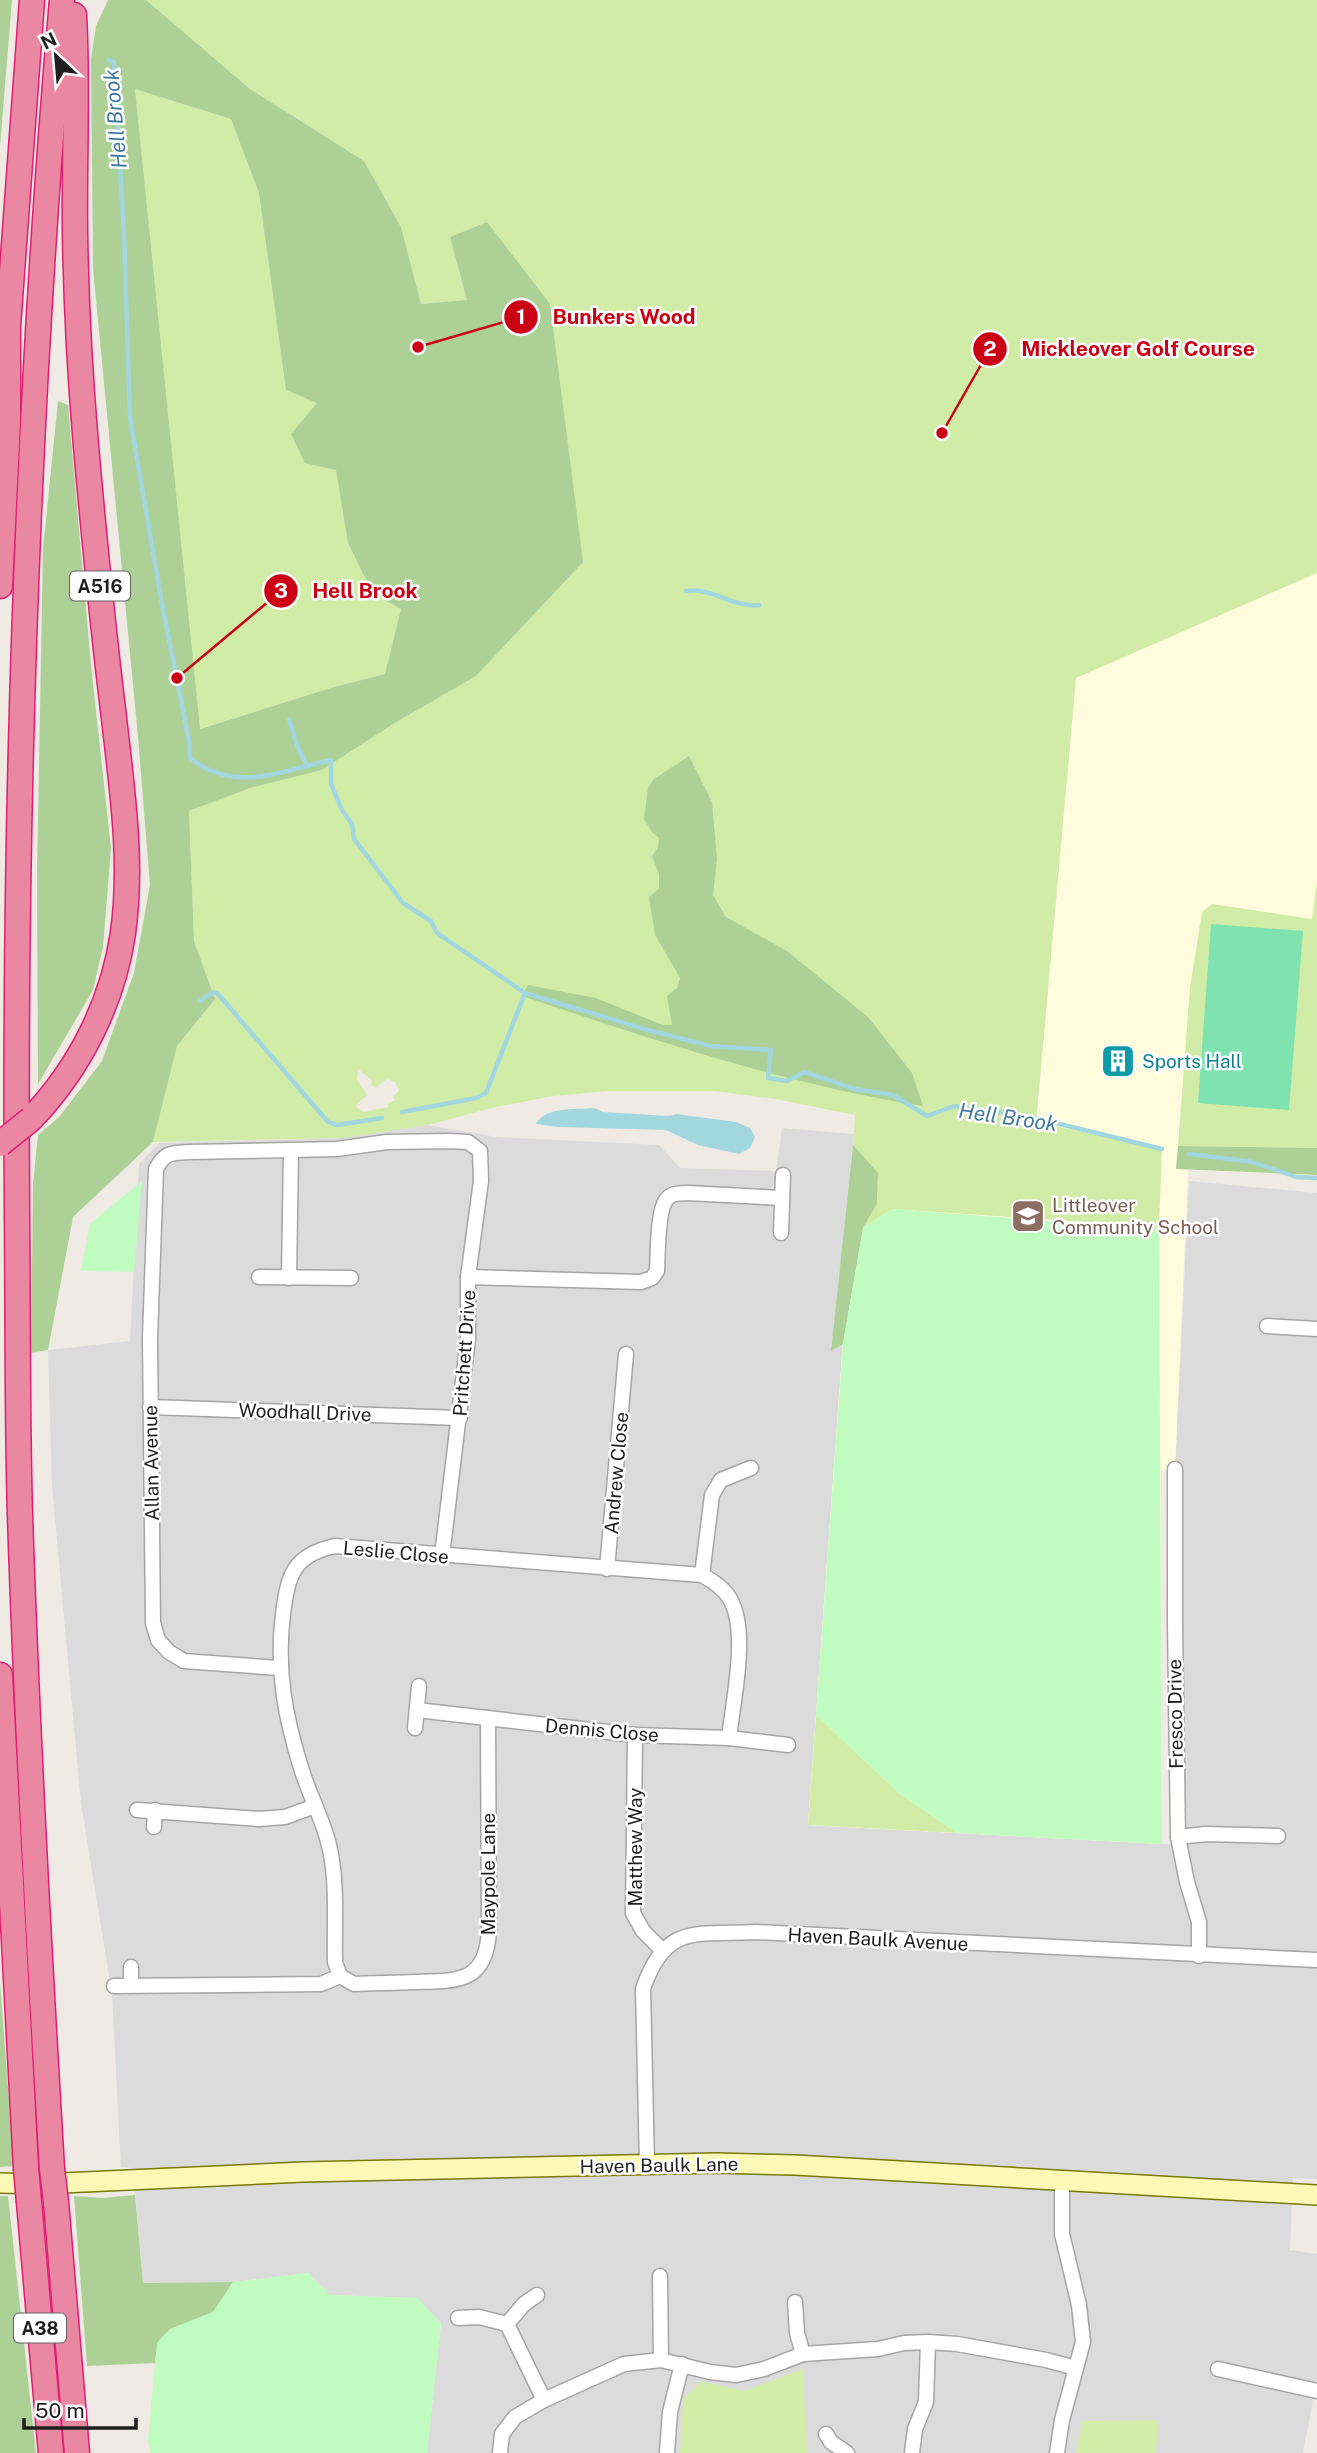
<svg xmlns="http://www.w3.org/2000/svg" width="1317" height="2453" viewBox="0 0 1317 2453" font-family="'Public Sans',sans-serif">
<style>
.residential{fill:#dcdbdb}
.education{fill:#fffcdd}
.grass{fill:#d0eca7;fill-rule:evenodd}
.forest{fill:#add097;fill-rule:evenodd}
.park{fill:#c0fbbf}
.pitch{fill:#7ee2b1}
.water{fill:#a2d7df}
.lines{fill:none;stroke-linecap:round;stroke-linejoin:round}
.stream{stroke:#a2d7df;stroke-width:4.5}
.street-casing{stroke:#a5a5a5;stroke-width:17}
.secondary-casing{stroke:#797a00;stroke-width:22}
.highway-casing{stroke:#e11d74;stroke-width:27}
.street{stroke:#fff;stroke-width:14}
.secondary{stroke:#fcf8b5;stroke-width:19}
.highway{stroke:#ea88a4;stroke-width:24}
.highway-bridge-casing{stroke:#e11d74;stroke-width:27;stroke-linecap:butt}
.highway-bridge{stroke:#ea88a4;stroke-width:24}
.labels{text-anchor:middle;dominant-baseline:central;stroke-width:5;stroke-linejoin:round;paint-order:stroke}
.shield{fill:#fff;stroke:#626262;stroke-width:2}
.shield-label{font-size:18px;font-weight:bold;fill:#1e1e1e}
.culture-label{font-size:19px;fill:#0d838f;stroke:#fff;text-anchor:start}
.education-label{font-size:19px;fill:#785e54;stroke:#fff;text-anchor:start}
.street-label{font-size:19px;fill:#1e1e1e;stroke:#fff}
.water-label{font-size:21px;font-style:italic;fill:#417ba2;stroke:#fff}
.leader{fill:none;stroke:#cc0014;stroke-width:2.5}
.callout-dot{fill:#cc0014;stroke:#fff;stroke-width:2.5}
.mark-label{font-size:21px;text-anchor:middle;font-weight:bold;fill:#fff}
.callout-label{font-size:21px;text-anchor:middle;font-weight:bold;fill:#cc0014;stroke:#fff;stroke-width:5;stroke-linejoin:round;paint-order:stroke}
</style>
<rect width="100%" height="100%" fill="#efeae4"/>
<!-- residential -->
<path class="residential" d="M 428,1125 L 497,1137 L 659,1145 L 680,1168 L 776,1171 L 782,1128 L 854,1134 L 831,1350 L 843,1344 L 808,1825 L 1184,1845 L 1185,1768 L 1175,1469 L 1189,1181 L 1317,1193 L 1317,2179 L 1293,2178 L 1290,2250 L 1317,2254 L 1317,2380 L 1303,2453 L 427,2453 L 441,2323 L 417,2298 L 330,2295 L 308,2273 L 233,2282 L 143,2283 L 133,2168 L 121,2167 L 112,1995 L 81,1803 L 52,1486 L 48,1350 L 130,1341 L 139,1164 L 159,1143 L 343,1138 Z"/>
<!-- education -->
<path class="education" d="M 1317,573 L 1317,1175 L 1188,1170 L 1175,1469 L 1161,1471 L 1162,1844 L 808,1825 L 844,1327 L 878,1173 L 853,1146 L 1036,1123 L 1076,677 Z"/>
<!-- grass -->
<g class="grass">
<path d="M 146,0 L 1317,0 L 1317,573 L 1076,678 L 1036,1122 L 1162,1149 L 1159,1227 L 892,1209 L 863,1228 L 877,1204 L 878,1174 L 853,1146 L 855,1115 L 776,1099 L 715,1091 L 607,1091 L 553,1096 L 491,1108 L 428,1125 L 343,1138 L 153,1142 L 177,1046 L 215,999 L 194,941 L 189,811 L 250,788 L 322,770 L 393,724 L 476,676 L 583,562 L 487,222 L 450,237 L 467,300 L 421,304 L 401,227 L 364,161 L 250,89 ZM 358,1069 L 373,1081 L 371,1084 L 375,1088 L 387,1079 L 395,1082 L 399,1090 L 393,1097 L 395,1100 L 387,1104 L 389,1107 L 363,1112 L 355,1106 L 367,1095 L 357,1080 Z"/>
<path d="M 135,89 L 231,119 L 259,193 L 286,390 L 318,403 L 336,470 L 348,543 L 373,594 L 401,609 L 385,674 L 334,687 L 199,729 Z"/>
<path d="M 1317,882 L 1317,1148 L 1178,1146 L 1190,987 L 1202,912 L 1212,904 L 1312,919 Z"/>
<path d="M 816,1715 L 900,1794 L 957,1833 L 808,1825 Z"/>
<path d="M 803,2369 L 807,2453 L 680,2453 L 683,2399 L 701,2381 L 744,2391 Z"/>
<path d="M 1158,2420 L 1156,2453 L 1076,2453 L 1082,2421 Z"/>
</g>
<!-- forest -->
<g class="forest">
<path d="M 0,0 L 12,0 L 0,147 Z"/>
<path d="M 108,0 L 146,0 L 250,89 L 364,161 L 401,227 L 421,304 L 467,300 L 450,237 L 487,222 L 550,304 L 583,562 L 476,676 L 393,724 L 322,770 L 250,788 L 189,811 L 194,941 L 215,999 L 177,1046 L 153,1142 L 73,1217 L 48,1350 L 31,1353 L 33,1184 L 38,1135 L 59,1117 L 102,1061 L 134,973 L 150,885 L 138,737 L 93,268 L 91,59 L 96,26 ZM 135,89 L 231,119 L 259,193 L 286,390 L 317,403 L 291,434 L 305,463 L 336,470 L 348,543 L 373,594 L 401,609 L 385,674 L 334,687 L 200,729 Z"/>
<path d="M 58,401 L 68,405 L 91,665 L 111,848 L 103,947 L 93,990 L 38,1084 L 37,872 L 43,549 Z"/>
<path d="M 689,756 L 712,802 L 717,859 L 713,895 L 726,917 L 787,951 L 868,1017 L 912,1073 L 923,1106 C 786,1084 653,1040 522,996 L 528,985 L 596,998 L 663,1025 L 672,1025 L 667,996 L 677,988 L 680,978 L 655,935 L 649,897 L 659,889 L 659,874 L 652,856 L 658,847 L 659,838 L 652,832 L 644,819 L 648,788 L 654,779 Z"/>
<path d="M 853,1145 L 878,1173 L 877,1204 L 863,1228 L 843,1344 L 831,1351 Z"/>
<path d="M 1178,1146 L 1317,1148 L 1317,1175 L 1176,1169 Z"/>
<path d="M 0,1983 L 14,2166 L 0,2167 Z"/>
<path d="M 135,2195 L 143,2283 L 233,2282 C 227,2291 220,2308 211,2313 C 181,2332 160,2318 155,2363 L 87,2366 L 74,2196 L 103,2198 Z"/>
<path d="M 0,2196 L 8,2196 L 36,2453 L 0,2453 Z"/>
</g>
<!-- park -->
<g class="park">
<path d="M 142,1181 L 134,1272 L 81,1271 L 90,1224 Z"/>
<path d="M 892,1209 L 1130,1227 L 1159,1227 L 1162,1844 L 957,1833 L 900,1794 L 816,1715 L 843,1344 L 863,1228 Z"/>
<path d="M 308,2273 L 330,2295 L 417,2298 L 441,2323 L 427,2453 L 150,2453 L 148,2440 L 157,2343 L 170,2329 L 213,2312 L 233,2282 Z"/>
</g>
<!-- pitch -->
<path class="pitch" d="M 1211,924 L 1303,931 L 1289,1110 L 1198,1103 Z"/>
<!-- water -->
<path class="water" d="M 594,1108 L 603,1112 L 669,1116 L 676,1114 L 736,1122 L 750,1128 L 755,1137 L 750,1148 L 739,1154 L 698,1145 L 666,1130 L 559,1127 L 536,1124 C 545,1106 577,1110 594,1108 Z"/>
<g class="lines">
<!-- stream -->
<g class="stream">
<path d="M 109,60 L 114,62 L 124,235 L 130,418 L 162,604 L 189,741 L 190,758 C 235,794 281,771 331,760 L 331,784 L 342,810 L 352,824 L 354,839 L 403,903 L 431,921 L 437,933 L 525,993 L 486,1093 L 476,1098 L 402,1112"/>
<path d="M 686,591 C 713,587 732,608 759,605"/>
<path d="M 289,720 L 298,748 L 307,765"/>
<path d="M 525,993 L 644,1029 L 710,1046 L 771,1050 L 768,1078 L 787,1081 L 804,1072 L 855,1089 L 893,1095 L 927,1116 L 954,1106 L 1027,1116 L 1162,1149"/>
<path d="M 200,1001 L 213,992 L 218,994 L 328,1122 L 337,1125 L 382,1118"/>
<path d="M 1189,1154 L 1253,1162 L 1296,1177 L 1317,1178"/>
</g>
<!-- street casing -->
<g class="street-casing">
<g id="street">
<path d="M 781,1233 L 783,1175"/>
<path d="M 259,1277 L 351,1278"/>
<path d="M 468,1277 L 641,1282 L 652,1278 L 657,1271 C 658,1256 657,1209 667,1199 C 671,1193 682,1193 688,1193 L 782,1198"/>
<path d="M 289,1278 L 291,1151"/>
<path d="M 1267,1326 L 1317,1329"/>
<path d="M 150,1407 L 460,1418"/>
<path d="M 1175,1469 L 1175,1624 L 1178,1837 L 1187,1882 L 1199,1922 L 1199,1956"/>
<path d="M 607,1569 L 626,1354"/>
<path d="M 702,1575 L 712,1495 L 721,1480 L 751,1468"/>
<path d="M 279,1668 L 184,1661 L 169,1652 L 158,1640 L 153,1623 L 150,1338 L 156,1169 C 165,1152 171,1153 189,1152 L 337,1149 L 387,1142 L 449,1141 L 468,1142 L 480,1151 L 481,1181 L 468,1277 L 468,1339 L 442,1556"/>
<path d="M 417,1710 L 635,1735 L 729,1738 L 788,1745"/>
<path d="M 415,1728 L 419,1686"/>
<path d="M 635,1735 L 633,1913 L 643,1931 L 662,1950"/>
<path d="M 137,1810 L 259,1819 L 285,1817 L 315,1806"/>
<path d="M 154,1827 L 155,1810"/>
<path d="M 1178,1837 L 1206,1834 L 1278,1836"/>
<path d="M 340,1976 L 335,1962 C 334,1924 338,1882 329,1845 C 323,1820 310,1796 302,1771 C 285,1717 276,1670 283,1614 C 288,1575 293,1555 335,1546 L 702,1575 C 713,1581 724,1588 730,1599 C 749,1631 733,1701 729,1738"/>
<path d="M 340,1976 L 354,1984 C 375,1983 395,1983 415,1982 C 458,1981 486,1983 489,1931 L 488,1718"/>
<path d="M 131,1985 L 131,1967"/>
<path d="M 114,1986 L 321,1984 L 340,1976"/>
<path d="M 647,2165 L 643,1989 C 665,1923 696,1935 756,1932 L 1317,1960"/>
<path d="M 660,2276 L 661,2360"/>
<path d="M 795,2302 L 797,2333 L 803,2354"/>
<path d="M 458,2318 L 479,2317 L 507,2324 L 544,2400"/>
<path d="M 507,2324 L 524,2304 L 537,2295"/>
<path d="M 1218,2369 L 1317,2391"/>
<path d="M 826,2434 L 831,2442 L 847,2453"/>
<path d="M 500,2453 L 502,2434 L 515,2417 L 544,2400 L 624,2364 L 661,2360 L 710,2372 L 736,2375 L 764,2369 L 803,2354 L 878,2349 L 904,2343 L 928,2342 L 957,2344 L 1046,2360 L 1076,2368"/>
<path d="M 667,2453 L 670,2412 L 682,2364"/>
<path d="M 912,2453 L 915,2429 L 926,2402 L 928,2342"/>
<path d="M 1057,2453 L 1062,2420 L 1083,2342 L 1079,2305 L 1062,2234 L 1062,2181"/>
</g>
</g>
<!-- secondary casing -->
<g class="secondary-casing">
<path id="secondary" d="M 0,2183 L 40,2184 L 303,2172 L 717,2163 L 795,2165 L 1317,2195"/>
</g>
<!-- highway casing -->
<g class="highway-casing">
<g id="highway">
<path d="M 0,586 L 8,422 L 8,326 L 32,0"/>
<path d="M 31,1119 C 80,1068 113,1002 123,933 C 133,861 122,790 114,718 C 103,628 94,537 86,446 C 80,375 76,303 75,231 C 74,159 78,86 74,15"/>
<path d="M 0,1675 L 26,2168"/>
<path d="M 52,2169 C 39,1951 27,1733 20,1515 C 17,1414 18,1311 17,1210 C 14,806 27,402 62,0"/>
<path d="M 29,2202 L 51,2453"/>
<path d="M 56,2202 L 77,2453"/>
</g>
</g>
<!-- street -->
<use href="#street" class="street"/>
<!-- secondary -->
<use href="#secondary" class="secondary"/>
<!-- highway -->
<use href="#highway" class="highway"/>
<!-- highway-bridge casing -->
<g class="highway-bridge-casing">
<g id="highway-bridge">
<path d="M 0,1144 L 31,1119"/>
<path d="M 26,2168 L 29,2202"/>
<path d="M 52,2169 L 56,2202"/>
</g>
</g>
<!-- highway-bridge -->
<use href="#highway-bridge" class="highway-bridge"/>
</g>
<!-- icons -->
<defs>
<g id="building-square" transform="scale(1.75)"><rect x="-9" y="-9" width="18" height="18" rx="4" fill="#0f9aa8" stroke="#fff"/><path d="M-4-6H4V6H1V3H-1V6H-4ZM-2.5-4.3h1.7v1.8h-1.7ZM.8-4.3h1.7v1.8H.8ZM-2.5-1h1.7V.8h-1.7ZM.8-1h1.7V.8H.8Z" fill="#fff"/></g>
<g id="school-square" transform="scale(1.75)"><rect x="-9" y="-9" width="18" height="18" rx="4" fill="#8d6e63" stroke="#fff"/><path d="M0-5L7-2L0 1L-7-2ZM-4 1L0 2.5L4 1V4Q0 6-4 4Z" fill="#fff"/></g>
</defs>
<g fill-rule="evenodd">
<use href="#building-square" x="1118" y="1061"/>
<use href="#school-square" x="1028" y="1216"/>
</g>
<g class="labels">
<!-- shield labels -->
<g class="shield">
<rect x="70" y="571.5" width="60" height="29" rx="5"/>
<rect x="14" y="2313.5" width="52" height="29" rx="5"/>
</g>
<g class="shield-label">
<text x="100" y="586">A516</text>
<text x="40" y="2328">A38</text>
</g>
<!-- culture labels -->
<g class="culture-label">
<text x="1142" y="1061">Sports Hall</text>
</g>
<!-- education labels -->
<g class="education-label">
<text x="1052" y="1205">Littleover<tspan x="1052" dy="22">Community School</tspan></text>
</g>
<!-- street labels -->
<g class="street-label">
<text transform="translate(464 1353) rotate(-86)">Pritchett Drive</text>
<text transform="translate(305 1412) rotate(2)">Woodhall Drive</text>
<text transform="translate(151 1463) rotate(-91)">Allan Avenue</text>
<text transform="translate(616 1473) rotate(-85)">Andrew Close</text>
<text transform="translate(396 1552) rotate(5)">Leslie Close</text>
<text transform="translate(1175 1714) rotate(-91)">Fresco Drive</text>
<text transform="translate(602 1730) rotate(5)">Dennis Close</text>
<text transform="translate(635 1847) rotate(-90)">Matthew Way</text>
<text transform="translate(488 1874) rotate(-90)">Maypole Lane</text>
<text transform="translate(878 1939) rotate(3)">Haven Baulk Avenue</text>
<text transform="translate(659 2165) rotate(-1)">Haven Baulk Lane</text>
</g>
<!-- water labels -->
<g class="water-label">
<text transform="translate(115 119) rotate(-95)">Hell Brook</text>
<text transform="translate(1008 1117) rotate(8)">Hell Brook</text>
</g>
</g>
<!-- callouts -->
<path class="leader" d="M418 347L521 317M942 433L990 349M177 678L281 591"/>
<g class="callout-dot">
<circle cx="418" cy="347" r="7"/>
<circle cx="942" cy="433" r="7"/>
<circle cx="177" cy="678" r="7"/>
<circle cx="521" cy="317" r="18"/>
<circle cx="990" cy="349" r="18"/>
<circle cx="281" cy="591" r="18"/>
</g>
<g class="mark-label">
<text x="521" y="324">1</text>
<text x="990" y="356">2</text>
<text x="281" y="598">3</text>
</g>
<g class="callout-label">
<text x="624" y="324">Bunkers Wood</text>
<text x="1138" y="356">Mickleover Golf Course</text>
<text x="365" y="598">Hell Brook</text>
</g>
<!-- north arrow -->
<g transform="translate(56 56) rotate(334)" stroke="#ffffff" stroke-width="5" paint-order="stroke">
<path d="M0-5L12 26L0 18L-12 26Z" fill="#1e1e1e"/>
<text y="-10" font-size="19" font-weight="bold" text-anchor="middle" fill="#1e1e1e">N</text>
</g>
<!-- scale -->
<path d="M24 2418v10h112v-10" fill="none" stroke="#1e1e1e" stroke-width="3.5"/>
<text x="35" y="2418" font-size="21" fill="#1e1e1e" stroke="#ffffff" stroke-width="5" paint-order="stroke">50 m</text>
</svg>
